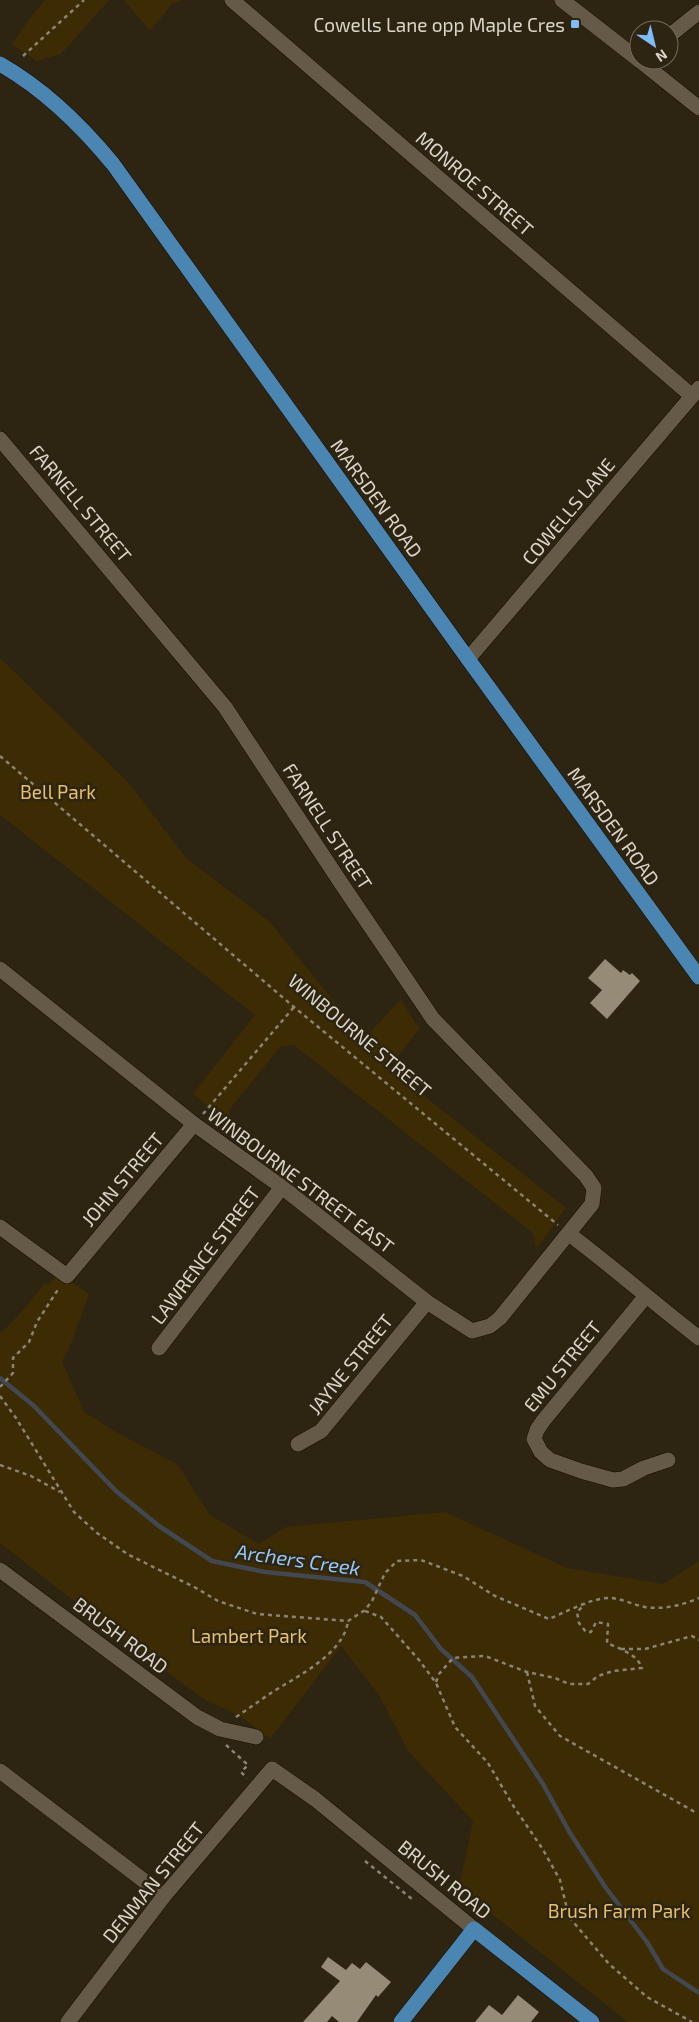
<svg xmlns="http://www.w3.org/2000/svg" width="699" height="2022" viewBox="0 0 699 2022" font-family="'Exo 2',sans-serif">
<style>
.green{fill:#3d2c03}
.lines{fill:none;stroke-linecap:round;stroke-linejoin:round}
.stream{stroke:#424851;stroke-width:4.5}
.building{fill:#958b76}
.minor-casing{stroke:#150d00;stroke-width:16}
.major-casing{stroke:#150d00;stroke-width:16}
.path{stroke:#8b8476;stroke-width:2.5;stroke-dasharray:4 4;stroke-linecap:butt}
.minor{stroke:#645a47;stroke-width:15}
.major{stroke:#4b86b3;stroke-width:15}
.poi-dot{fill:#7ebdf9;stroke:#2d2412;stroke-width:2}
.labels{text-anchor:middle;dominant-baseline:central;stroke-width:5;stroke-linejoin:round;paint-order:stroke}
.poi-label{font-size:19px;fill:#dbd6cb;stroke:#2d2412;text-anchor:end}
.street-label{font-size:19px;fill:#dbd6cb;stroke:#2d2412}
.park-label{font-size:19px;fill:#e6c070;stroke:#2d2412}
.water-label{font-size:20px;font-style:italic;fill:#96c8f8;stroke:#2d2412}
</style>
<rect width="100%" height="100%" fill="#2d2412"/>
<!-- green -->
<g class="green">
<path d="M 45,0 L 109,0 L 61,54 L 36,61 L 12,44 L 33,14 Z"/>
<path d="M 124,0 L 182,0 L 172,4 L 150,31 Z"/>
<path d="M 0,658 L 129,783 L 186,858 L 270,922 L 364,1039 L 401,999 L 415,1023 L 420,1028 L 389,1068 L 566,1208 L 536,1249 L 533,1233 L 294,1045 L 281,1046 L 229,1110 L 232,1126 L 193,1094 L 255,1015 L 0,815 Z"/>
<path d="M 59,1273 L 89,1294 L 73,1339 L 62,1361 L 84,1412 L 116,1432 L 178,1465 L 210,1515 L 259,1544 L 286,1527 L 445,1512 L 567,1568 L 663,1584 L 699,1561 L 699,2022 L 628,2022 L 459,1888 L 473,1821 L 408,1751 L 379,1695 L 341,1646 L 270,1739 L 242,1717 L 204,1699 L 129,1644 L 0,1543 L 0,1331 L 2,1332 L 25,1308 L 45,1283 L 48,1285 Z"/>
</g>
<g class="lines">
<!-- stream -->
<path class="stream" d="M 0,1378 L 34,1406 L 116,1491 L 159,1526 L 212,1561 L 265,1572 L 365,1582 L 415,1615 L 441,1649 L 472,1677 L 543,1784 L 570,1833 L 606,1888 L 647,1942 L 663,1969 L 699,1993"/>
</g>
<!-- building -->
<g class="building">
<path d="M 605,959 L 621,973 L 623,970 L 630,975 L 632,973 L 640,981 L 607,1019 L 590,1003 L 602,990 L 588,978 Z"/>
<path d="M 328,1957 L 346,1970 L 352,1963 L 360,1969 L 366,1962 L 391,1982 L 378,1997 L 376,1995 L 357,2022 L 339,2022 L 332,2016 L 327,2022 L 303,2022 L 340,1981 L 321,1967 Z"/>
<path d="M 518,1995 L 539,2012 L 531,2022 L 475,2022 L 489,2005 L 502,2015 Z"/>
</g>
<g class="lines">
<!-- minor casing -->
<g class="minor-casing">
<g id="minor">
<path d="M 232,0 L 692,396"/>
<path d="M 562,0 L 639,60"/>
<path d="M 669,36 L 699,12"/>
<path d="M 639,60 L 699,108"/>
<path d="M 0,439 L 225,707 L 341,883 L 433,1019 L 586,1176 L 594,1188 L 592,1204 L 500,1318 L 490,1326 L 472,1331 L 427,1302 L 282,1187 L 194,1124 L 0,969"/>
<path d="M 468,659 L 699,388"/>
<path d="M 0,1227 L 67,1276 L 194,1124"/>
<path d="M 569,1234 C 613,1267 655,1304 699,1338"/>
<path d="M 646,1296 L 543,1421 L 537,1430 L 534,1439 L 541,1452 L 550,1460 L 581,1471 L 613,1480 L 623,1479 L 644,1468 L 668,1460"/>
<path d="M 159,1348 L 282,1187"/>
<path d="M 298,1444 L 321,1431 L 427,1302"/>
<path d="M 0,1570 L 197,1717 L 220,1729 L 256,1737"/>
<path d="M 0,1771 L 164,1896"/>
<path d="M 68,2022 L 164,1896 L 272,1769 L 315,1799 L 474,1929"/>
</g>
</g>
<!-- major casing -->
<g class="major-casing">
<g id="major">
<path d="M 0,64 C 44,89 81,125 113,164 L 468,659 L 699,977"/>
<path d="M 401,2022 L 474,1929 L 592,2022"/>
</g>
</g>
<!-- path -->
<g class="path">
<path d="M 23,56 L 84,0"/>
<path d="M 0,756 L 294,1007 L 558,1225"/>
<path d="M 203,1114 L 294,1007"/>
<path d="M 0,1387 L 13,1373 L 13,1358 L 29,1342 L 37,1322 L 59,1288"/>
<path d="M 0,1396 L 16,1418 L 74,1512 L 97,1533 L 129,1555 L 196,1588 L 218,1601 L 257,1614 L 348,1621 L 365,1610 L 372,1601 L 385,1573 L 397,1561 L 421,1560 L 463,1576 L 495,1596 L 549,1619 C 566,1612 593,1597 611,1598 C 623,1599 634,1605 645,1607 C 663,1610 683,1605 699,1598"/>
<path d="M 0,1465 L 31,1476 L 60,1492"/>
<path d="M 365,1611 L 381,1617 L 419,1660 L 436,1683 L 455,1727 L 488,1763 L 514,1807 L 542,1848 L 560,1880 L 569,1917 L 609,1964 L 647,1997 L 692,2022"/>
<path d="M 621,1649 L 645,1649 L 692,1636 L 699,1640"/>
<path d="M 527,1672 L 535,1706 L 560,1736 L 695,1812"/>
<path d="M 436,1682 L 439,1674 L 453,1658 L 485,1656 L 527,1672 L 555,1678 L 569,1684 L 588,1684 L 598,1676 L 613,1671 L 642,1668 C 637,1654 620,1649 607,1643 L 608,1624 L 596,1622 L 591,1632 L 586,1632 L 579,1623 L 577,1612 L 585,1604"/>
<path d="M 236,1717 C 248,1709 259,1701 271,1693 C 296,1677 344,1654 348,1621"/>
<path d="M 226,1745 L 248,1765 L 241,1772 L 247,1778"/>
<path d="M 365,1861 L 412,1899"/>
</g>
<!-- minor -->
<use href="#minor" class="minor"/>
<!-- major -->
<use href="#major" class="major"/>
</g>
<!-- markers -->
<rect class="poi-dot" x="570" y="19" width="10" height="10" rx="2.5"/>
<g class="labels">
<!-- poi labels -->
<g class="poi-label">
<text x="565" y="24">Cowells Lane opp Maple Cres</text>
</g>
<!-- street labels -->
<g class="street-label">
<text transform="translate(475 183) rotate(41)">MONROE STREET</text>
<text transform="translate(377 498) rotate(54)">MARSDEN ROAD</text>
<text transform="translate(81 503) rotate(50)">FARNELL STREET</text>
<text transform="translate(568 511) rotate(-50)">COWELLS LANE</text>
<text transform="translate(328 826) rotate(57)">FARNELL STREET</text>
<text transform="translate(614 826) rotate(54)">MARSDEN ROAD</text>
<text transform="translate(360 1035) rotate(40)">WINBOURNE STREET</text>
<text transform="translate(122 1179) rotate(-50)">JOHN STREET</text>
<text transform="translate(301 1180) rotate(37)">WINBOURNE STREET EAST</text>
<text transform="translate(205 1255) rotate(-53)">LAWRENCE STREET</text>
<text transform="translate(350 1364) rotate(-51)">JAYNE STREET</text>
<text transform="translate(562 1366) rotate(-51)">EMU STREET</text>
<text transform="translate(121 1635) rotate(37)">BRUSH ROAD</text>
<text transform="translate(445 1879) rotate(39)">BRUSH ROAD</text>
<text transform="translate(153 1882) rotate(-51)">DENMAN STREET</text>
</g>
<!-- park labels -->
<g class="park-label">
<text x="58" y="791">Bell Park</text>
<text x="249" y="1635">Lambert Park</text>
<text x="619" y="1910">Brush Farm Park</text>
</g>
<!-- water labels -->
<g class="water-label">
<text transform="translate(298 1559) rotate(8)">Archers Creek</text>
</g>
</g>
<!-- north arrow -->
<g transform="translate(654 45) rotate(145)"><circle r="24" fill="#2d2412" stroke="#736b5c"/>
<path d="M0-4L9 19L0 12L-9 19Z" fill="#7ebdf9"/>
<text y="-8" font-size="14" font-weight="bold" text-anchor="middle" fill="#dbd6cb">N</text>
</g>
</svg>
